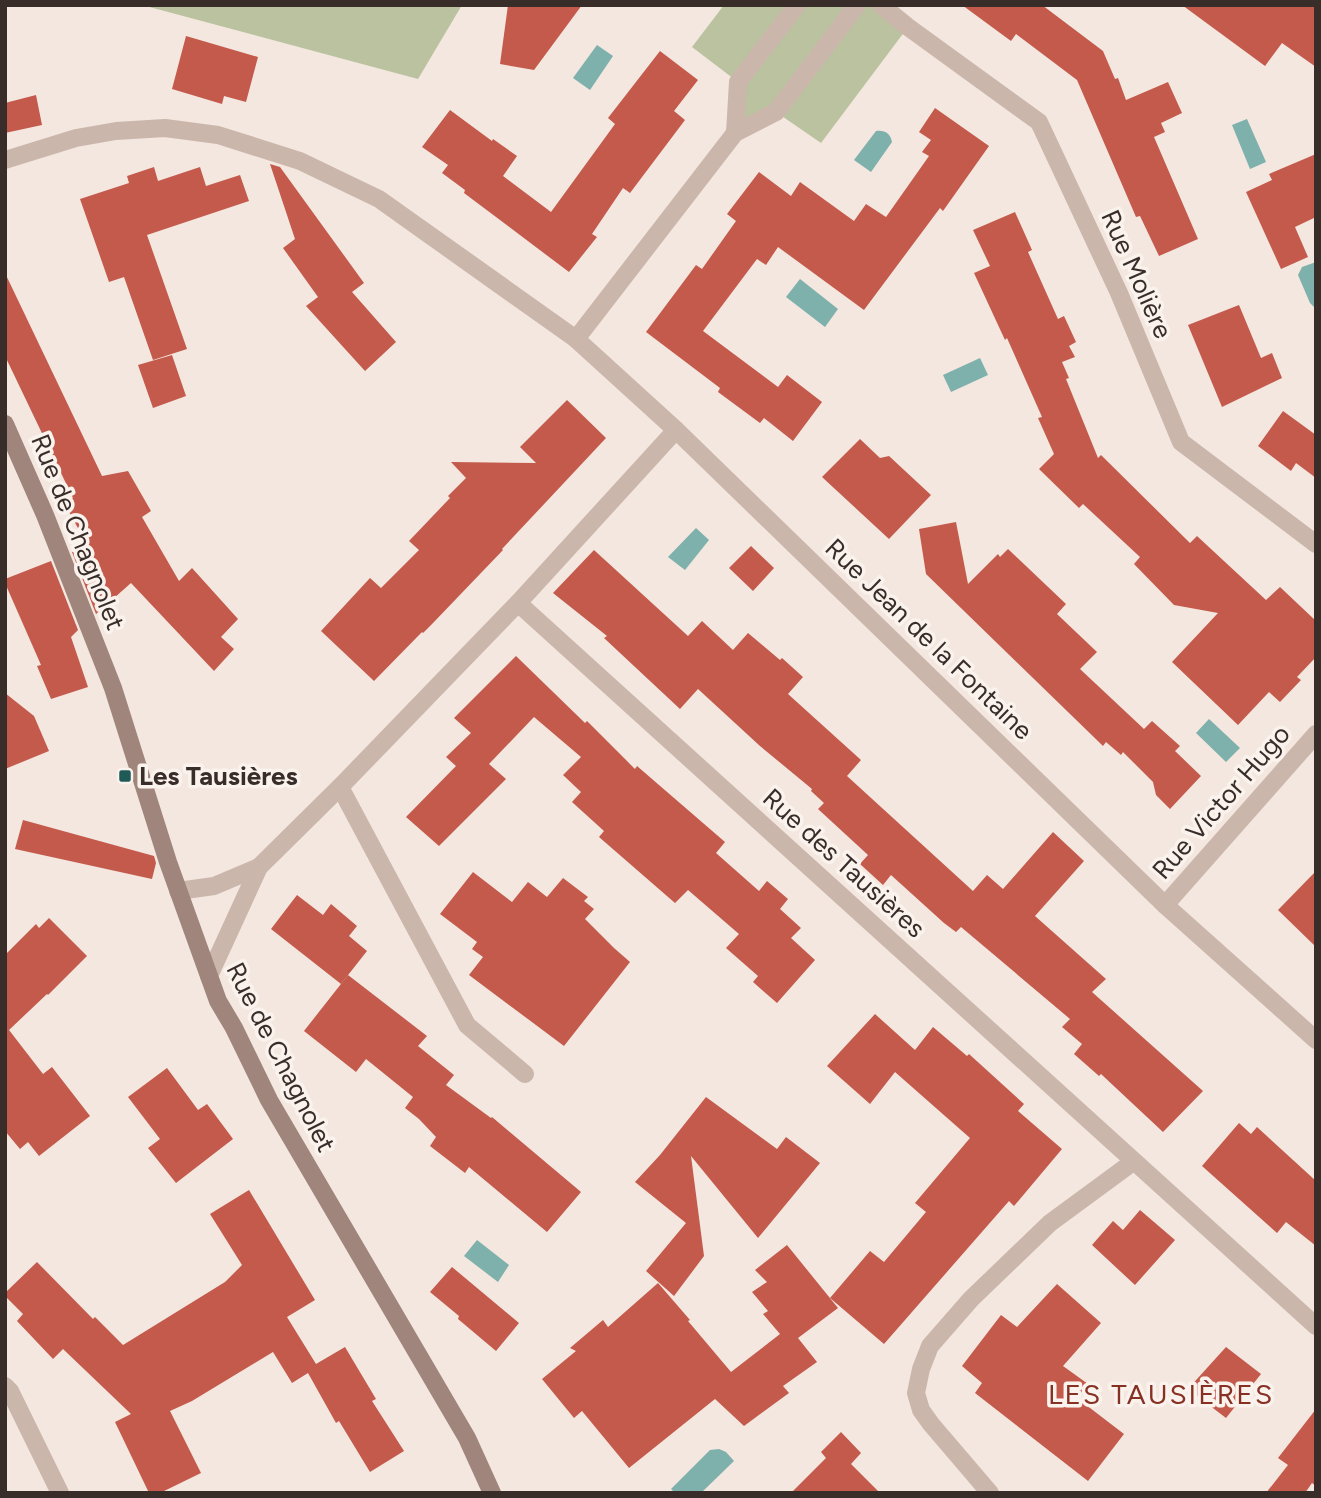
<svg xmlns="http://www.w3.org/2000/svg" width="1321" height="1498" viewBox="0 0 1321 1498" font-family="Figtree,sans-serif">
<style>
.green{fill:#bbc29f}
.water{fill:#7eb0ac}
.building{fill:#c45a4c}
.lines{fill:none;stroke-linecap:round;stroke-linejoin:round}
.street{stroke:#cbb6ab;stroke-width:18}
.secondary{stroke:#9f857c;stroke-width:18}
.poi-dot{fill:#205a57;stroke:#faf2ec;stroke-width:2.5}
.labels{text-anchor:middle;dominant-baseline:central;stroke-width:7;stroke-linejoin:round;paint-order:stroke}
.street-label{font-size:26px;fill:#392d2a;stroke:#faf2ec}
.poi-label{font-size:26px;font-weight:bold;fill:#392d2a;stroke:#faf2ec;text-anchor:start}
.neighbourhood-label{font-size:28px;letter-spacing:2px;fill:#873024;stroke:#faf2ec}
</style>
<rect width="100%" height="100%" fill="#f3e7df"/>
<!-- green -->
<g class="green">
<path d="M 142,5 L 462,5 L 418,79 Z"/>
<path d="M 724,5 L 881,5 L 908,27 L 821,143 L 776,112 L 735,133 L 738,82 L 692,47 Z"/>
</g>
<!-- water -->
<g class="water">
<path d="M 597,45 L 613,56 L 590,90 L 573,78 Z"/>
<path d="M 1247,119 L 1266,162 L 1250,169 L 1232,125 Z"/>
<path d="M 876,131 C 885,130 890,133 892,142 L 871,172 L 854,160 Z"/>
<path d="M 1316,262 L 1316,309 L 1310,303 L 1298,275 L 1302,267 Z"/>
<path d="M 800,279 L 838,309 L 825,327 L 786,297 Z"/>
<path d="M 980,358 L 988,375 L 951,392 L 943,375 Z"/>
<path d="M 696,528 L 709,540 L 685,570 L 668,557 Z"/>
<path d="M 1209,719 L 1240,748 L 1226,762 L 1196,733 Z"/>
<path d="M 477,1240 L 509,1265 L 498,1282 L 464,1256 Z"/>
<path d="M 719,1449 L 726,1452 L 734,1461 L 701,1493 L 687,1493 L 685,1491 L 683,1493 L 675,1493 L 671,1489 L 710,1450 Z"/>
</g>
<!-- building -->
<g class="building">
<path d="M 508,5 L 582,5 L 534,70 L 500,64 Z"/>
<path d="M 962,5 L 1042,5 L 1103,51 L 1115,79 L 1118,78 L 1126,100 L 1168,82 L 1182,113 L 1161,123 L 1165,132 L 1154,137 L 1198,239 L 1159,256 L 1140,216 L 1136,217 L 1077,80 L 1016,34 L 1011,41 Z"/>
<path d="M 1182,5 L 1316,5 L 1316,67 L 1282,43 L 1265,66 Z"/>
<path d="M 186,36 L 258,57 L 246,102 L 224,96 L 222,104 L 172,89 Z"/>
<path d="M 660,51 L 698,80 L 674,111 L 685,120 L 630,193 L 623,188 L 592,234 L 597,237 L 569,272 L 464,193 L 465,190 L 442,173 L 448,165 L 422,147 L 450,110 L 492,141 L 493,139 L 517,156 L 503,176 L 551,212 L 615,124 L 608,118 Z"/>
<path d="M 36,95 L 42,125 L 5,133 L 5,103 Z"/>
<path d="M 935,108 L 989,146 L 943,211 L 940,208 L 864,310 L 778,247 L 766,265 L 757,259 L 703,331 L 778,387 L 787,375 L 822,402 L 793,441 L 764,418 L 760,423 L 718,392 L 720,388 L 646,332 L 696,265 L 702,269 L 736,221 L 727,214 L 759,172 L 791,196 L 800,182 L 854,221 L 866,204 L 886,217 L 929,156 L 922,152 L 931,140 L 919,132 Z"/>
<path d="M 1316,154 L 1316,217 L 1295,227 L 1308,257 L 1281,269 L 1246,192 L 1272,180 L 1269,174 Z"/>
<path d="M 270,164 L 280,167 L 364,283 L 352,292 L 396,342 L 365,371 L 306,306 L 318,297 L 283,248 L 295,239 Z"/>
<path d="M 154,167 L 158,181 L 200,167 L 206,186 L 240,175 L 249,201 L 147,235 L 187,349 L 153,360 L 124,277 L 109,282 L 80,199 L 129,183 L 127,176 Z"/>
<path d="M 1015,212 L 1032,250 L 1028,252 L 1058,319 L 1064,316 L 1076,342 L 1069,346 L 1075,357 L 1062,362 L 1069,378 L 1066,379 L 1098,458 L 1101,455 L 1190,543 L 1197,536 L 1266,600 L 1280,587 L 1316,621 L 1316,657 L 1297,677 L 1301,680 L 1280,702 L 1269,692 L 1238,725 L 1172,662 L 1218,613 L 1174,605 L 1134,564 L 1140,557 L 1083,504 L 1079,508 L 1039,469 L 1054,454 L 1038,418 L 1042,417 L 1007,338 L 1005,340 L 974,273 L 990,266 L 973,230 Z"/>
<path d="M 5,273 L 102,476 L 128,471 L 151,511 L 142,517 L 179,581 L 192,568 L 238,619 L 221,637 L 234,649 L 214,671 L 131,583 L 96,614 L 72,552 L 88,546 L 64,503 L 73,498 L 5,356 Z"/>
<path d="M 1239,305 L 1261,358 L 1272,353 L 1282,378 L 1222,407 L 1188,325 Z"/>
<path d="M 172,355 L 186,396 L 153,408 L 138,365 Z"/>
<path d="M 567,400 L 606,438 L 502,549 L 503,550 L 433,623 L 423,633 L 422,632 L 374,681 L 321,631 L 370,578 L 381,588 L 419,550 L 409,541 L 450,498 L 448,496 L 466,478 L 451,462 L 536,463 L 520,447 Z"/>
<path d="M 1283,411 L 1316,435 L 1316,478 L 1296,463 L 1291,471 L 1258,446 Z"/>
<path d="M 860,439 L 880,458 L 889,456 L 931,495 L 889,539 L 822,477 Z"/>
<path d="M 956,522 L 968,584 L 998,554 L 1000,557 L 1008,549 L 1066,604 L 1057,614 L 1097,652 L 1080,669 L 1144,729 L 1152,721 L 1180,746 L 1175,751 L 1201,776 L 1170,809 L 1156,795 L 1153,782 L 1123,752 L 1121,755 L 1106,742 L 1103,746 L 926,574 L 919,529 Z"/>
<path d="M 751,546 L 774,568 L 753,591 L 729,568 Z"/>
<path d="M 594,550 L 688,636 L 702,621 L 733,650 L 748,633 L 780,660 L 782,658 L 803,677 L 788,694 L 861,760 L 847,776 L 973,891 L 987,875 L 1003,889 L 1053,832 L 1084,861 L 1035,916 L 1106,979 L 1092,992 L 1203,1091 L 1163,1132 L 1101,1074 L 1099,1076 L 1074,1054 L 1082,1044 L 1062,1027 L 1070,1019 L 961,927 L 956,932 L 944,923 L 891,875 L 883,885 L 860,864 L 868,855 L 818,809 L 824,803 L 811,791 L 812,789 L 760,746 L 698,689 L 680,709 L 604,638 L 607,636 L 553,593 Z"/>
<path d="M 51,561 L 78,630 L 71,637 L 88,687 L 51,699 L 37,666 L 41,665 L 5,583 L 5,579 Z"/>
<path d="M 516,656 L 585,723 L 587,721 L 635,769 L 637,766 L 725,842 L 716,853 L 759,891 L 767,881 L 788,899 L 780,909 L 801,928 L 791,938 L 815,960 L 777,1003 L 753,982 L 758,976 L 726,948 L 739,934 L 688,890 L 675,903 L 599,837 L 604,831 L 572,802 L 581,792 L 563,775 L 581,757 L 534,717 L 489,764 L 506,779 L 439,846 L 406,817 L 456,766 L 446,757 L 471,733 L 454,718 Z"/>
<path d="M 5,693 L 34,716 L 49,751 L 5,769 Z"/>
<path d="M 23,820 L 154,856 L 156,863 L 152,879 L 15,849 Z"/>
<path d="M 1316,871 L 1316,947 L 1278,910 Z"/>
<path d="M 473,872 L 512,902 L 528,882 L 547,897 L 563,878 L 588,897 L 584,901 L 594,909 L 585,919 L 614,948 L 630,962 L 564,1046 L 469,975 L 483,957 L 472,949 L 477,942 L 440,914 Z"/>
<path d="M 297,895 L 323,915 L 331,904 L 357,926 L 349,936 L 367,951 L 341,984 L 271,929 Z"/>
<path d="M 49,918 L 87,956 L 48,995 L 47,994 L 9,1030 L 43,1074 L 52,1067 L 90,1116 L 39,1156 L 28,1142 L 20,1149 L 5,1131 L 5,955 L 36,924 L 39,928 Z"/>
<path d="M 348,975 L 427,1036 L 418,1046 L 454,1075 L 446,1085 L 491,1118 L 492,1117 L 581,1192 L 547,1232 L 469,1167 L 465,1173 L 430,1146 L 436,1137 L 419,1119 L 405,1108 L 413,1097 L 366,1059 L 356,1072 L 304,1031 Z"/>
<path d="M 875,1014 L 915,1050 L 933,1027 L 967,1056 L 969,1054 L 1024,1104 L 1018,1111 L 1062,1149 L 1014,1206 L 1009,1201 L 884,1344 L 830,1298 L 870,1251 L 884,1262 L 926,1212 L 915,1203 L 970,1138 L 895,1072 L 870,1104 L 827,1066 Z"/>
<path d="M 167,1068 L 198,1110 L 207,1104 L 233,1139 L 176,1183 L 148,1148 L 160,1139 L 128,1097 Z"/>
<path d="M 706,1097 L 777,1149 L 786,1137 L 820,1163 L 758,1238 L 691,1156 L 704,1256 L 674,1296 L 646,1271 L 686,1223 L 635,1182 L 660,1155 Z"/>
<path d="M 1239,1123 L 1251,1134 L 1257,1127 L 1316,1181 L 1316,1246 L 1286,1222 L 1277,1233 L 1202,1166 Z"/>
<path d="M 249,1190 L 315,1300 L 287,1317 L 316,1364 L 345,1347 L 376,1399 L 372,1401 L 404,1451 L 370,1472 L 339,1421 L 336,1423 L 308,1373 L 292,1383 L 273,1352 L 192,1401 L 170,1411 L 201,1473 L 160,1493 L 149,1493 L 115,1422 L 131,1414 L 63,1349 L 53,1359 L 17,1321 L 23,1314 L 5,1296 L 5,1293 L 37,1262 L 93,1319 L 95,1317 L 123,1345 L 225,1282 L 242,1265 L 210,1214 Z"/>
<path d="M 1140,1210 L 1175,1240 L 1135,1285 L 1092,1245 L 1113,1221 L 1123,1230 Z"/>
<path d="M 787,1245 L 838,1308 L 798,1338 L 817,1362 L 783,1386 L 789,1393 L 744,1426 L 715,1399 L 629,1468 L 582,1411 L 574,1418 L 542,1379 L 576,1351 L 570,1348 L 603,1320 L 608,1327 L 658,1283 L 690,1320 L 688,1321 L 731,1372 L 780,1334 L 763,1314 L 768,1311 L 752,1292 L 767,1282 L 755,1270 Z"/>
<path d="M 452,1267 L 519,1323 L 496,1351 L 458,1319 L 459,1316 L 430,1292 Z"/>
<path d="M 1057,1284 L 1101,1323 L 1063,1366 L 1088,1384 L 1077,1398 L 1124,1434 L 1088,1481 L 975,1393 L 982,1383 L 962,1366 L 1001,1315 L 1017,1327 Z"/>
<path d="M 1226,1347 L 1261,1374 L 1226,1418 L 1188,1389 Z"/>
<path d="M 1316,1409 L 1316,1486 L 1312,1483 L 1305,1493 L 1266,1493 L 1288,1465 L 1278,1458 Z"/>
<path d="M 841,1432 L 861,1453 L 851,1464 L 880,1493 L 791,1493 L 826,1458 L 821,1452 Z"/>
</g>
<g class="lines">
<!-- street -->
<g class="street">
<path d="M 881,5 L 908,27 L 1039,122 L 1119,293 L 1181,442 L 1316,544"/>
<path d="M 735,133 L 738,82 L 797,5"/>
<path d="M 5,160 L 76,138 L 116,131 L 165,128 L 218,135 L 300,161 L 379,199 L 576,339 L 676,430 L 1165,905 L 1316,1040"/>
<path d="M 576,339 L 735,133 L 776,112 L 857,5"/>
<path d="M 518,603 L 1316,1326"/>
<path d="M 340,787 L 467,1025 L 525,1074"/>
<path d="M 178,891 L 214,886 L 259,867"/>
<path d="M 1165,905 L 1316,734"/>
<path d="M 209,976 L 259,867 L 340,787 L 518,603 L 676,430"/>
<path d="M 5,1386 L 10,1391 L 60,1493"/>
<path d="M 990,1493 L 931,1424 L 921,1410 L 916,1393 L 921,1369 L 930,1346 L 971,1299 L 1050,1223 L 1133,1162"/>
</g>
<!-- secondary -->
<path class="secondary" d="M 5,424 L 45,515 L 113,688 L 168,862 L 218,1001 L 234,1028 L 269,1100 L 467,1438 L 492,1493"/>
</g>
<!-- markers -->
<rect class="poi-dot" x="118" y="769" width="14" height="14" rx="3.5"/>
<g class="labels">
<!-- street labels -->
<g class="street-label">
<text transform="translate(1137 274) rotate(66)">Rue Molière</text>
<text transform="translate(78 532) rotate(68)">Rue de Chagnolet</text>
<text transform="translate(929 639) rotate(44)">Rue Jean de la Fontaine</text>
<text transform="translate(1221 802) rotate(-49)">Rue Victor Hugo</text>
<text transform="translate(844 863) rotate(42)">Rue des Tausières</text>
<text transform="translate(281 1057) rotate(63)">Rue de Chagnolet</text>
</g>
<!-- poi labels -->
<g class="poi-label">
<text x="139" y="776">Les Tausières</text>
</g>
<!-- neighbourhood labels -->
<g class="neighbourhood-label">
<text x="1161" y="1394">LES TAUSIÈRES</text>
</g>
</g>
<!-- border -->
<rect width="1321" height="1498" fill="none" stroke="#392d2a" stroke-width="14"/>
</svg>
